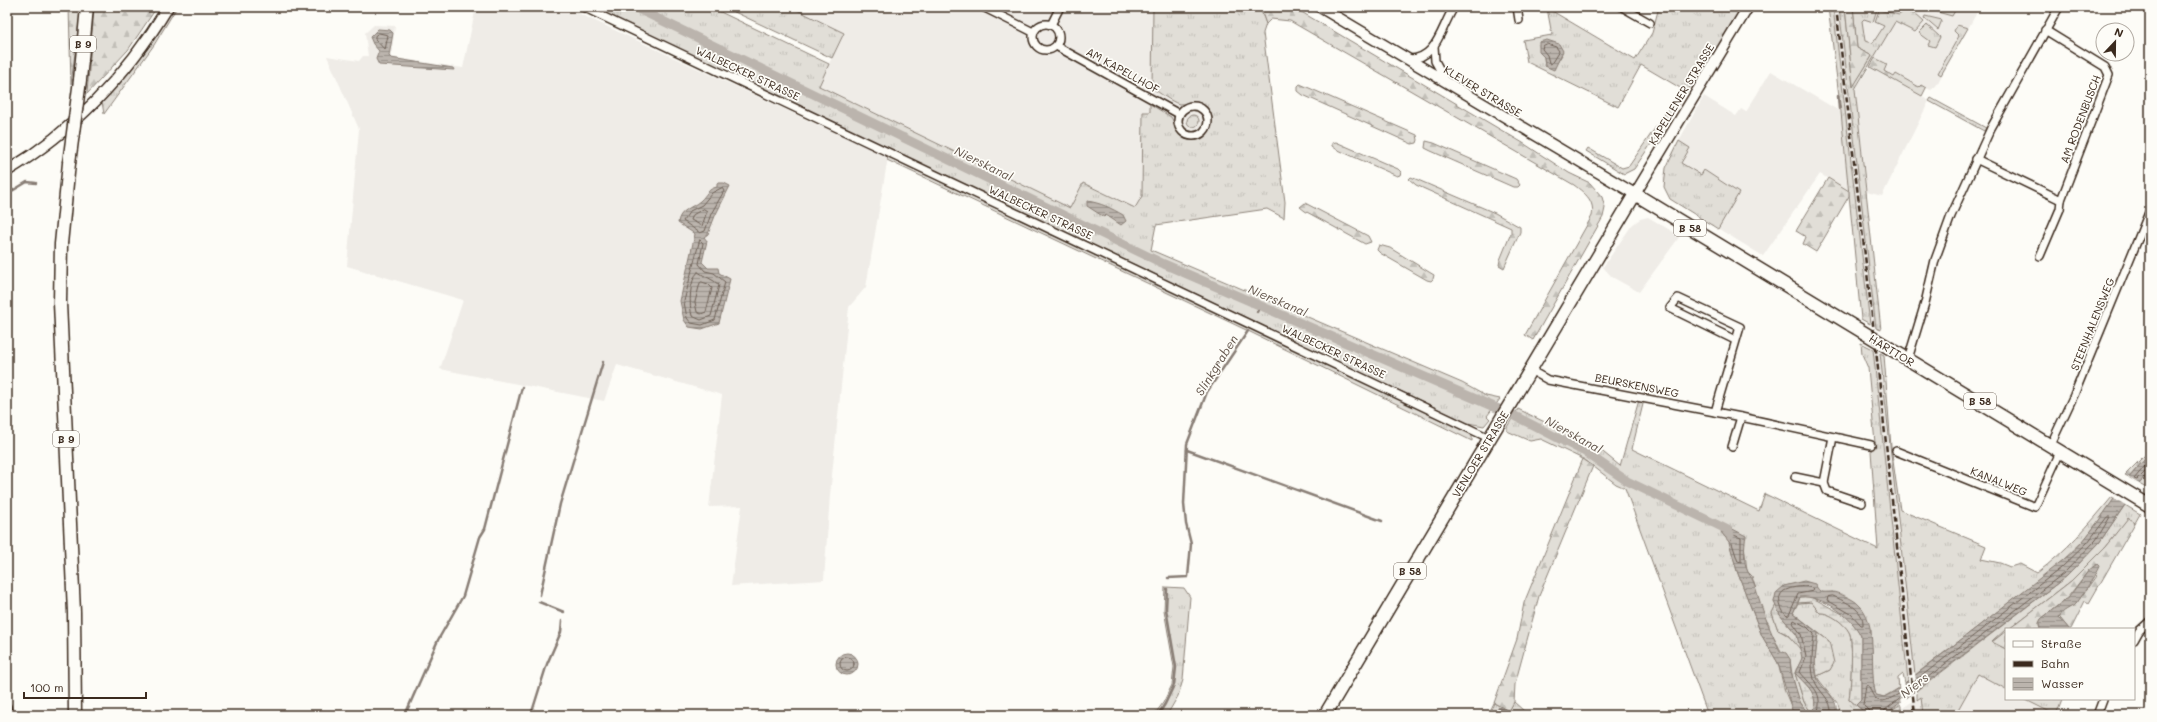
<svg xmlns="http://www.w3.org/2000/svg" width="2157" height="722" viewBox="0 0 2157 722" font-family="Mali,sans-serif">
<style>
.built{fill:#efece7}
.grass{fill:url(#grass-tufts);stroke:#8e847a;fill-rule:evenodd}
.forest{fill:url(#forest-firs);stroke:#8e847a}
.wetland{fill:url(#wetland-marsh);stroke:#8e847a}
.water{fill:url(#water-rules);stroke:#887d74}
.pier{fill:#fdfcf7}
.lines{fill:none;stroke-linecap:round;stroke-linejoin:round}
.shore{stroke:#6e6157;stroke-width:1}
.stream{stroke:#887d74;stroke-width:2.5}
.canal{stroke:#bbb4ad;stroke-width:9}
.minor-casing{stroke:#3b2a1e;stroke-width:10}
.secondary-casing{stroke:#3b2a1e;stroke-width:13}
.primary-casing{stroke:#3b2a1e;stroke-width:15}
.minor{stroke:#fdfcf7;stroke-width:7}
.secondary{stroke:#fdfcf7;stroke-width:10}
.primary{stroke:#fdfcf7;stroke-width:12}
.rail{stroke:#3b2a1e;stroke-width:2.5;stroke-dasharray:6 3;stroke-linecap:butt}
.primary-bridge-casing{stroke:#3b2a1e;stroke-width:15;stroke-linecap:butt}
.primary-bridge{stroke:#fdfcf7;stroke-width:12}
.labels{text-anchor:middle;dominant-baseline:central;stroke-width:3.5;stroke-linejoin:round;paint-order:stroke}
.shield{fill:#fdfcf7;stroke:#75695f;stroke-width:1}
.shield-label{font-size:10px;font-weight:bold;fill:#3b2a1e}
.street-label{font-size:11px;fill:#3b2a1e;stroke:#fdfcf7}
.water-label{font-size:12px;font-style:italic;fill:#615349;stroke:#fdfcf7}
</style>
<defs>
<pattern id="grass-tufts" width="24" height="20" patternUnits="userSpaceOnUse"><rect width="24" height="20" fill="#e1ded7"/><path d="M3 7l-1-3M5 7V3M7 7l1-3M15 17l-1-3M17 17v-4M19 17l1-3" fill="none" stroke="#c2bfb8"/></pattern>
<pattern id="forest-firs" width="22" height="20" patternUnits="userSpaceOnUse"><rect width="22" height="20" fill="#e1ded7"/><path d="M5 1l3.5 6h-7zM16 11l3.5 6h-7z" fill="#c2bfb8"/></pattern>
<pattern id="wetland-marsh" width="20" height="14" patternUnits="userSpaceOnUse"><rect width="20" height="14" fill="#e1ded7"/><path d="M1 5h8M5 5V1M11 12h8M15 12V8" fill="none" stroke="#c2bfb8"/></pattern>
<pattern id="water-rules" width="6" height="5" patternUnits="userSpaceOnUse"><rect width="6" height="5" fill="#bbb4ad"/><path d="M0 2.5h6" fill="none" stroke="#99938c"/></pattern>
</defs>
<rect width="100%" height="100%" fill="#fdfcf7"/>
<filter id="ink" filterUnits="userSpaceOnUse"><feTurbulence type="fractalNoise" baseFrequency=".025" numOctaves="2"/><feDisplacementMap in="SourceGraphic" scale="8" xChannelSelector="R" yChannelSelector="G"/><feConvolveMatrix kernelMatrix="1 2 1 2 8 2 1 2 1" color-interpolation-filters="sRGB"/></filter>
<g filter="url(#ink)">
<!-- built -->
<g class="built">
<path d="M 476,7 L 565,7 L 888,157 L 866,287 L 849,307 L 830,495 L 824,580 L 731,586 L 742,506 L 709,507 L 722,395 L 617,365 L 604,401 L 440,369 L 463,300 L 347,266 L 359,129 L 327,56 L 359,61 L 363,56 L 368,56 L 365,33 L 374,25 L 395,26 L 391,57 L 463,68 Z"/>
<path d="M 791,7 L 1153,7 L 1152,88 L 1183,104 L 1194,102 L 1201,104 L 1210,111 L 1211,126 L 1207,133 L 1201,138 L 1189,139 L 1179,133 L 1171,117 L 1143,112 L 1142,196 L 1135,209 L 1083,183 L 1070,208 L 818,86 L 844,33 Z"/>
<path d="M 1833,7 L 1839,7 L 1876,328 L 1870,324 Z"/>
<path d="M 1853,7 L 1980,7 L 1936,86 L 1931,90 L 1926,88 L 1922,96 L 1929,101 L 1882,196 L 1867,192 L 1855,89 L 1870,67 L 1857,48 Z"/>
<path d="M 1771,71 L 1841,112 L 1849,191 L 1820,174 L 1763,256 L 1670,199 L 1664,187 L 1663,176 L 1672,153 L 1704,96 L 1736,116 L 1741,109 L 1746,112 Z"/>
<path d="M 1648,217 L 1680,236 L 1639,292 L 1612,277 L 1603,267 L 1632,225 L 1640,219 Z"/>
<path d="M 1873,349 L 1880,353 L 1914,666 L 1915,675 L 1908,680 Z"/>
<path d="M 1978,674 L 2006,689 L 2006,699 L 2024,699 L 2057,715 L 1955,715 Z"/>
<path d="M 1921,696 L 1923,715 L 1896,715 L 1901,709 Z"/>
</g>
<!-- grass -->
<g class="grass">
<path d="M 173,7 L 177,7 L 154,45 L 104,114 L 102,102 L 151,44 Z"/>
<path d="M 591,7 L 710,7 L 829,64 L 819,86 L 1070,208 L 1083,183 L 1135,208 L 1142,196 L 1143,112 L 1150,112 L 1150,104 L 1171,117 L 1179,133 L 1189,139 C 1195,139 1202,139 1206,134 C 1216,124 1212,105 1197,102 C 1191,101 1185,105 1179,104 C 1170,101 1160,93 1152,88 L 1153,7 L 1260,7 L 1266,24 L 1263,33 L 1285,202 L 1284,218 L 1267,209 L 1156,225 L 1151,250 L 1462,383 L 1486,396 L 1500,399 L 1487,416 L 1490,419 L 1484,426 L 1468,423 Z"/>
<path d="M 724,7 L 791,7 L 844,33 L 832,58 Z"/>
<path d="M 1659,7 L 1743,7 L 1709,63 L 1696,78 L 1634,169 L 1624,174 L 1586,151 L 1588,148 L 1622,168 L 1629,166 L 1682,89 L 1641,65 L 1618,107 L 1527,62 L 1523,40 L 1552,35 L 1547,8 L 1635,60 L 1652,33 ZM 1562,55 L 1557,63 L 1545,66 L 1544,57 Z"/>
<path d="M 1828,7 L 1833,7 L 1870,324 L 1861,319 L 1841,112 Z"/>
<path d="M 1839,7 L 1845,7 L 1853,86 L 1872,56 L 1857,48 L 1853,7 L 1868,7 L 1877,9 L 1873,22 L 1864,19 L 1862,21 L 1865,41 L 1873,43 L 1884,26 L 1875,22 L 1879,10 L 1899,15 L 1904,11 L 1915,14 L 1924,22 L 1915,32 L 1895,22 L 1855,89 L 1881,330 L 1876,328 Z"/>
<path d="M 1919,7 L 1942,7 L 1947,10 L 1949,7 L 1957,7 L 1952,16 Z"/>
<path d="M 1925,16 L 1942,20 L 1938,30 L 1924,18 Z"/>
<path d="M 1927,25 L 1940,37 L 1935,47 L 1928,45 L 1930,41 L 1919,33 Z"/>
<path d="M 1957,25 L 1968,28 L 1941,75 L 1938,73 L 1959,36 L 1954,31 Z"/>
<path d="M 1931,98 L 1986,128 L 1984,131 L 1929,101 Z"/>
<circle cx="1193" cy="121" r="6"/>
<path d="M 1679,141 L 1690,148 L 1681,163 L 1701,175 L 1704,170 L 1739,193 L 1718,229 L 1670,199 L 1664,187 L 1666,168 Z"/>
<path d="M 888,157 L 1466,431 L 1472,436 L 1472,441 L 1242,328 L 887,160 Z"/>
<path d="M 1861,343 L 1873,349 L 1908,680 L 1905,683 L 1903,674 L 1898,678 L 1899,688 L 1884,697 L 1876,695 L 1873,685 L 1871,630 L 1833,592 L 1824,594 L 1797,584 L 1784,586 L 1774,602 L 1776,605 L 1772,613 L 1778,630 C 1787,634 1805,647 1802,659 C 1801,664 1796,667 1795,673 L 1804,702 L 1813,715 L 1809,715 C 1796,701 1792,678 1790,659 L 1781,651 L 1769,629 L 1769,624 L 1764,617 L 1758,600 L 1752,576 L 1747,571 L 1744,544 L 1721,532 L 1729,541 L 1737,571 L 1762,636 L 1778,663 L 1785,692 L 1795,715 L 1708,715 L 1625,488 L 1616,484 L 1585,460 L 1541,439 L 1530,441 L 1507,431 L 1507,427 L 1518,409 L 1598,448 L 1620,466 L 1639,400 L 1644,400 L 1632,449 L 1759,511 L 1765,494 L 1878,549 L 1871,451 L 1875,443 L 1868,368 L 1862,354 Z"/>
<path d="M 1880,353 L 1884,355 L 1891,447 L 1900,510 L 1986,546 L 1981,559 L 2000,563 L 2010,567 L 2020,564 L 2037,573 C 2066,551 2089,525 2112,497 L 2115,499 L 2085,539 L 2058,565 L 1915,675 Z"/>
<path d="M 2125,505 L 2140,514 L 2135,523 L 2128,519 L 2105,547 L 2071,581 L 2009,629 L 2006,629 L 1992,642 L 2006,649 L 2006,689 L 1978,674 L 1955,715 L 1923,715 L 1921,697 L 1917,700 L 1917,691 L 2067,576 L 2099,543 Z"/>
<path d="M 1165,587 L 1184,588 L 1190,597 L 1183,680 L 1178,696 L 1167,715 L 1154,715 L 1163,703 L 1172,685 L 1174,667 L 1164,610 Z"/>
<path d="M 1811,602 L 1820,613 C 1829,612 1846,624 1850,634 C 1853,644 1851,687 1849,699 L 1865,713 L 1873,715 L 1841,715 L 1838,704 L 1819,680 L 1817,676 L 1830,670 L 1829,641 L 1793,613 L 1798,603 Z"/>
<path d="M 2024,699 L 2062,699 L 2056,715 Z"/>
<path d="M 1514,702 L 1524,711 L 1532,715 L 1488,715 L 1494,703 L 1509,711 Z"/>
<path d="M 1901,704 L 1901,709 L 1896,715 L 1884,715 Z"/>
</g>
<!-- forest -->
<g class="forest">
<path d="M 69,7 L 81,7 L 71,84 Z"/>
<path d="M 94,7 L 157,7 L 128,50 L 87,94 Z"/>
<path d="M 1260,7 L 1293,7 L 1523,143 L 1569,173 L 1590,183 L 1602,197 L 1605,208 L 1603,217 L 1533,340 L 1525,335 L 1592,216 C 1595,201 1586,194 1574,185 L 1290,21 L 1271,19 L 1266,24 Z"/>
<path d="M 1845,7 L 1853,7 L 1857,48 L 1872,56 L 1853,87 Z"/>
<path d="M 1875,58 L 1887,64 L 1884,71 L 1894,77 L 1896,74 L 1919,87 L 1921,85 L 1926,88 L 1922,96 L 1870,67 Z"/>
<path d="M 1300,84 L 1417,135 L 1418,140 L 1417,143 L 1412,144 L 1303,95 L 1298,91 L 1298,86 Z"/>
<path d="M 1426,141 L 1434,143 L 1516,179 L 1520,185 L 1518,187 L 1513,187 L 1431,151 L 1425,148 Z"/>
<path d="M 1336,142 L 1398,169 L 1401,172 L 1400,175 L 1397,176 L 1336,149 L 1332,146 L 1332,143 Z"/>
<path d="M 1411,177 L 1495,213 L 1520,227 L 1520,232 L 1504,268 L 1499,265 L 1500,260 L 1511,233 L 1511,228 L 1416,185 L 1409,179 Z"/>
<path d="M 1828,178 L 1849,191 L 1849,196 L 1816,252 L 1803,244 L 1806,237 L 1796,231 Z"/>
<path d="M 1305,203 L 1368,236 L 1371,242 L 1365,244 L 1305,211 L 1300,207 Z"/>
<path d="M 1379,245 L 1390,248 L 1429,272 L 1434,275 L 1433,279 L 1431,281 L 1427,280 L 1380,253 L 1377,250 Z"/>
<path d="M 2150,450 L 2150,454 L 2129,477 L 2125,475 Z"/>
<path d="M 1583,459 L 1593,466 L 1539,596 L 1515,684 L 1514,702 L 1509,711 L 1494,703 L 1517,639 L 1524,603 Z"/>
<path d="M 2150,472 L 2150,490 L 2139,484 Z"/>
<path d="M 2128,518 L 2135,523 L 2089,603 L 2085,601 L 2071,629 L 2069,629 L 2059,617 L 2063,611 L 2076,604 L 2096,576 L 2089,570 L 2068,597 L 2041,619 L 2039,624 L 2040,629 L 2009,629 L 2071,581 L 2105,547 Z"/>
<path d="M 2006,631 L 2006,649 L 1992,642 Z"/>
</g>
<!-- wetland -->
<g class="wetland">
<path d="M 1809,596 L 1848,617 L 1857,628 L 1861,636 L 1861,700 L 1856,705 L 1849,699 C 1851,687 1853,645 1850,634 C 1846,624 1829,612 1820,613 L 1811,602 L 1798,603 L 1800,597 Z"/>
<path d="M 1776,605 L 1780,615 L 1797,635 L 1801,650 L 1787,634 L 1778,630 L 1772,613 Z"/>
<path d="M 1818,633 L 1829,641 L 1834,663 L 1830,670 L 1817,676 L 1815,660 Z"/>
<path d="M 1795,673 C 1809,688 1819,693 1813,715 L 1804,702 Z"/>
</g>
<!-- water -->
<g class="water">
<path d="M 378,29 L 390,30 L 393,33 L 389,56 L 391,58 L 453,68 L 454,70 L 379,65 L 376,59 L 379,51 L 373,44 L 370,37 Z"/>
<path d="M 1547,40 L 1559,44 L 1563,51 L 1554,70 L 1545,66 L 1544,57 L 1539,52 L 1539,42 Z"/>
<path d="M 717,183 L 724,183 L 730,186 L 715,216 L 708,234 L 704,237 L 707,241 L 702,262 L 708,268 L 718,268 L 719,273 L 730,279 L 719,323 L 702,329 L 689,327 L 684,320 L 680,301 L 695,234 L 678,223 C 679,210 692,208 700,201 C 707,195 707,189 717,187 Z"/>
<path d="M 1087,201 C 1101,203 1111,208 1123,215 L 1126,221 L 1121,225 L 1106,215 L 1104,217 L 1087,206 Z"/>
<path d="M 2150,454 L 2150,472 L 2139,484 L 2099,543 L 2067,576 L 1884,715 L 1866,713 L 1856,705 L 1861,700 L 1861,636 C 1852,617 1823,595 1800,597 L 1793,613 L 1818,633 C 1817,647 1812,666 1818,680 C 1824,691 1841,700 1835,715 L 1813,715 C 1819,693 1809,688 1795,673 L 1802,658 L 1797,635 L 1780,615 L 1774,602 L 1776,593 L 1784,586 L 1804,581 L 1815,584 C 1820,594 1822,592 1832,592 C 1837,592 1853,599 1857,603 C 1880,622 1868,669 1876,695 L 1884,697 L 1894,692 L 2072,553 C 2102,523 2120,483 2150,454 Z"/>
<path d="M 1725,525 L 1746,536 C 1744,545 1743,563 1748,572 C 1751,577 1753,580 1755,586 C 1762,609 1769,629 1780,651 L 1786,653 L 1790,659 L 1791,672 L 1800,702 L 1809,715 L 1795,715 L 1792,710 L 1778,663 L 1762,636 L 1737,571 L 1729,542 L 1721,532 Z"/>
<path d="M 2097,564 L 2099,566 C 2099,569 2079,601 2076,604 C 2070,608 2063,610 2059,617 L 2069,629 L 2040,629 L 2039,623 L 2041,619 L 2069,597 L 2089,570 Z"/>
<circle cx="847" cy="664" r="11"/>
</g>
<!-- pier -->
<g class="pier">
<path d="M 2127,477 L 2141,485 L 2127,506 L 2114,498 Z"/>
<path d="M 1915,672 L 1917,693 L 1910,698 L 1908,678 Z"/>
<path d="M 1904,681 L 1907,701 L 1901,706 L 1899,686 Z"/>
</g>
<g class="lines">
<!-- shore -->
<g class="shore">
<path d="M 379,33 L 388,35 L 385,50 L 375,39 L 375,36 Z"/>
<path d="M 1547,44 L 1556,47 L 1559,51 L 1551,64 L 1549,63 L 1547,55 L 1542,49 L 1543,46 Z"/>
<path d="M 722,188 L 724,191 L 711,214 L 705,231 L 700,233 L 683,221 L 690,211 L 702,205 L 712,193 Z"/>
<path d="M 704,209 L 707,211 L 702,226 L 691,220 L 693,215 Z"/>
<path d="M 700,240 L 703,243 L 699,264 L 705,271 L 714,273 L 725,282 L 715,320 L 702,325 L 691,323 L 687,318 L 684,302 Z"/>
<path d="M 698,272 C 705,277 713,279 719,285 L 711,316 L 701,320 L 692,316 C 689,305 689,280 698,272 Z"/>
<path d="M 702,282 L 708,284 L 712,288 L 706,312 L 701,314 L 697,312 L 695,302 L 700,283 Z"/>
<path d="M 2150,460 L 2134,479 L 2137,480 L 2146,471 L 2150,470"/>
<path d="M 1729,533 L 1741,538 L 1741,562 L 1738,561 Z"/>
<path d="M 1805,586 L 1812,588 L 1813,591 L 1798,594 L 1789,615 L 1787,616 C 1780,610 1775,594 1786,590 C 1792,587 1799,587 1805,586 Z"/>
<path d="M 1833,596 C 1846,602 1864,609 1863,625 L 1861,625 L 1851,614 L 1827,600 L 1828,597 Z"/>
<circle cx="847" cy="664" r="7"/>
<path d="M 1817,715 C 1824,692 1813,688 1800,672 L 1806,657 L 1801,634 L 1793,623 L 1794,620 L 1807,627 L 1814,634 C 1813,649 1810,664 1814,679 C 1818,693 1833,698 1831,715"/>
<path d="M 1870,715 L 1869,711 L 1863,705 L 1866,685 L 1869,686 C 1875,704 1881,704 1897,695 L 2061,568 L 2088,542 L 2107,517 L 2110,517 L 2096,540 L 2064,573 L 1885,710 L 1883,715"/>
</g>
<!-- stream -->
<g class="stream">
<path d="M 1838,96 L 1839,109"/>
<path d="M 7,194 L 27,182 L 36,183"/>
<path d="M 1257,312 L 1260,306"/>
<path d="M 1187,450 L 1382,521"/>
<path d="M 1168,578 L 1188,577 L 1191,544 L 1186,524 L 1184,504 L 1187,444 L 1207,392 L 1248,331"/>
<path d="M 540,595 L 560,504 L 603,362"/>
<path d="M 539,602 L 564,612"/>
<path d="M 405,715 L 438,640 L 463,596 L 480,537 L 485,529 L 522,387"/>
<path d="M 531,715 L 547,664 L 561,632 L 562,621"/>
<path d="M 1158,715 L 1165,704 L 1174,685 L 1176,667 L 1166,609 L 1167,589"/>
<path d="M 1496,715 L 1499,708 L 1516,715"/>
</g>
<!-- canal -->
<path class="canal" d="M 634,7 L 1164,264 L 1515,416 L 1585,452 L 1627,481 L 1728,530 L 1730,535"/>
<!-- minor casing -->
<g class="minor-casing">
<g id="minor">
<path d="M 583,7 L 1489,438"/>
<path d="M 983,7 L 1033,32"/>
<path d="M 1517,7 L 1519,20"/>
<path d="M 1622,7 L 1650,23"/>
<circle cx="1046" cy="37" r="13"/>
<path d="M 1051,25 L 1060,7"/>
<path d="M 1056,46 L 1179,114"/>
<path d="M 1434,46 L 1435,61 L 1446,81"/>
<path d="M 1408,59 C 1437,60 1441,27 1454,7"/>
<circle cx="1193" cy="121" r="15"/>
<path d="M 1976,159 L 2061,200 L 2109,75 L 2105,67 L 2045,30"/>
<path d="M 2040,256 L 2060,209 L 2061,200"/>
<path d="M 1908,359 L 1925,303 L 1935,260 L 1951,216 L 1991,128 L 2059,7"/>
<path d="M 1530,370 L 1548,380 L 1741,417 L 1871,445"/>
<path d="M 1715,412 L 1740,327 L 1678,298 L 1670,308 L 1735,340"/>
<path d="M 1833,437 L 1824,483 L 1827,491 L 1862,503"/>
<path d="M 2051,444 L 2074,395 L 2150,210"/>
<path d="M 1732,447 L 1741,417"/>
<path d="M 1896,451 L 2035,507 L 2061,450"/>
<path d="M 1795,477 L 1824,483"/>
<path d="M 2134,640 L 2139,631 L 2150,621"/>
<path d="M 7,707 L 8,715"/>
<path d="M 2097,715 L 2103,699"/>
</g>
</g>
<!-- secondary casing -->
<g class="secondary-casing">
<g id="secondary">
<path d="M 1320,7 L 1635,194 L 1748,7"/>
<path d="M 7,171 C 75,130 127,75 168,7"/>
</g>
</g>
<!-- primary casing -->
<g class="primary-casing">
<g id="primary">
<path d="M 80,80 L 87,7"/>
<path d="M 69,163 L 61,244 L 60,303 L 74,612 L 75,715"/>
<path d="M 1325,715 L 1635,194 L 2150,506"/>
</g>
</g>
<!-- minor -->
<use href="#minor" class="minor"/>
<!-- secondary -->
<use href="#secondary" class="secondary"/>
<!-- primary -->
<use href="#primary" class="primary"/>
<!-- rail -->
<path class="rail" d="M 1836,7 L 1876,350 L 1915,715"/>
<!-- primary-bridge casing -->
<g class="primary-bridge-casing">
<path id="primary-bridge" d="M 69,163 L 80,80"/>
</g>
<!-- primary-bridge -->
<use href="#primary-bridge" class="primary-bridge"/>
</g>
</g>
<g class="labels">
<!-- shield labels -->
<g class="shield">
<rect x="70" y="36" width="26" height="16" rx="3"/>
<rect x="1674" y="220" width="32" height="16" rx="3"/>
<rect x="1964" y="393" width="32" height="16" rx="3"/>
<rect x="53" y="431" width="26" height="16" rx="3"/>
<rect x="1394" y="563" width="32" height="16" rx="3"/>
</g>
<g class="shield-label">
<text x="83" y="44">B 9</text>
<text x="1690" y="228">B 58</text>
<text x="1980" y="401">B 58</text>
<text x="66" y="439">B 9</text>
<text x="1410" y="571">B 58</text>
</g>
<!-- street labels -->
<g class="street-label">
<text transform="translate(1123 70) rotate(29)">AM KAPELLHOF</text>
<text transform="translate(748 73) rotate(25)">WALBECKER STRASSE</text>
<text transform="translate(1483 91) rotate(31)">KLEVER STRASSE</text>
<text transform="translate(1681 94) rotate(-59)">KAPELLENER STRASSE</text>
<text transform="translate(2080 119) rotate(-69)">AM RODENBUSCH</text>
<text transform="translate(1041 212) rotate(25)">WALBECKER STRASSE</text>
<text transform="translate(2092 324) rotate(-68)">STEENHALENSWEG</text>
<text transform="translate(1892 350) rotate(31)">HARTTOR</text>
<text transform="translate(1334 351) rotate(25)">WALBECKER STRASSE</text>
<text transform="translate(1637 385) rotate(11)">BEURSKENSWEG</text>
<text transform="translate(1480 454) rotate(-59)">VENLOER STRASSE</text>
<text transform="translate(1999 481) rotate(22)">KANALWEG</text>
</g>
<!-- water labels -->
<g class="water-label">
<text transform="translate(984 163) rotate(26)">Nierskanal</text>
<text transform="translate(1278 300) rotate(23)">Nierskanal</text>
<text transform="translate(1216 365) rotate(-58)">Slinkgraben</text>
<text transform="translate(1574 434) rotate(29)">Nierskanal</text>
<text transform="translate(1914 685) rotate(-38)">Niers</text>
</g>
</g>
<!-- margin -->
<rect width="2157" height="722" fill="none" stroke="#fdfcf7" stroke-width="24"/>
<rect x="12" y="12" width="2133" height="698" fill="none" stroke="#3b2a1e" stroke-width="1.5" filter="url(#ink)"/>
<!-- legend -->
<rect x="2005" y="628" width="130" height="72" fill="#fdfcf7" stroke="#afa8a0"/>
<rect x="2013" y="641" width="20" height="6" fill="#fdfcf7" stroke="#afa8a0"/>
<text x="2041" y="648" font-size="12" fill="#3b2a1e">Straße</text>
<rect x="2013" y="661" width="20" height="6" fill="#3b2a1e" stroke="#afa8a0"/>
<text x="2041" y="668" font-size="12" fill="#3b2a1e">Bahn</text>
<rect x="2013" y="678" width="20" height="12" fill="url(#water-rules)" stroke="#afa8a0"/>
<text x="2041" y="688" font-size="12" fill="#3b2a1e">Wasser</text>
<!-- north arrow -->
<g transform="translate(2115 42) rotate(22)"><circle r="19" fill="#fdfcf7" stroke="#afa8a0"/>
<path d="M0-3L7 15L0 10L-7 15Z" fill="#3b2a1e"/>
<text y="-6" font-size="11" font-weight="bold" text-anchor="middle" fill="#3b2a1e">N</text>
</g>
<!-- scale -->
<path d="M24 692v6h122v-6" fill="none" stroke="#3b2a1e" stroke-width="2"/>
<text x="30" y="692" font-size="12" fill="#3b2a1e" stroke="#fdfcf7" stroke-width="3" paint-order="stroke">100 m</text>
</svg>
